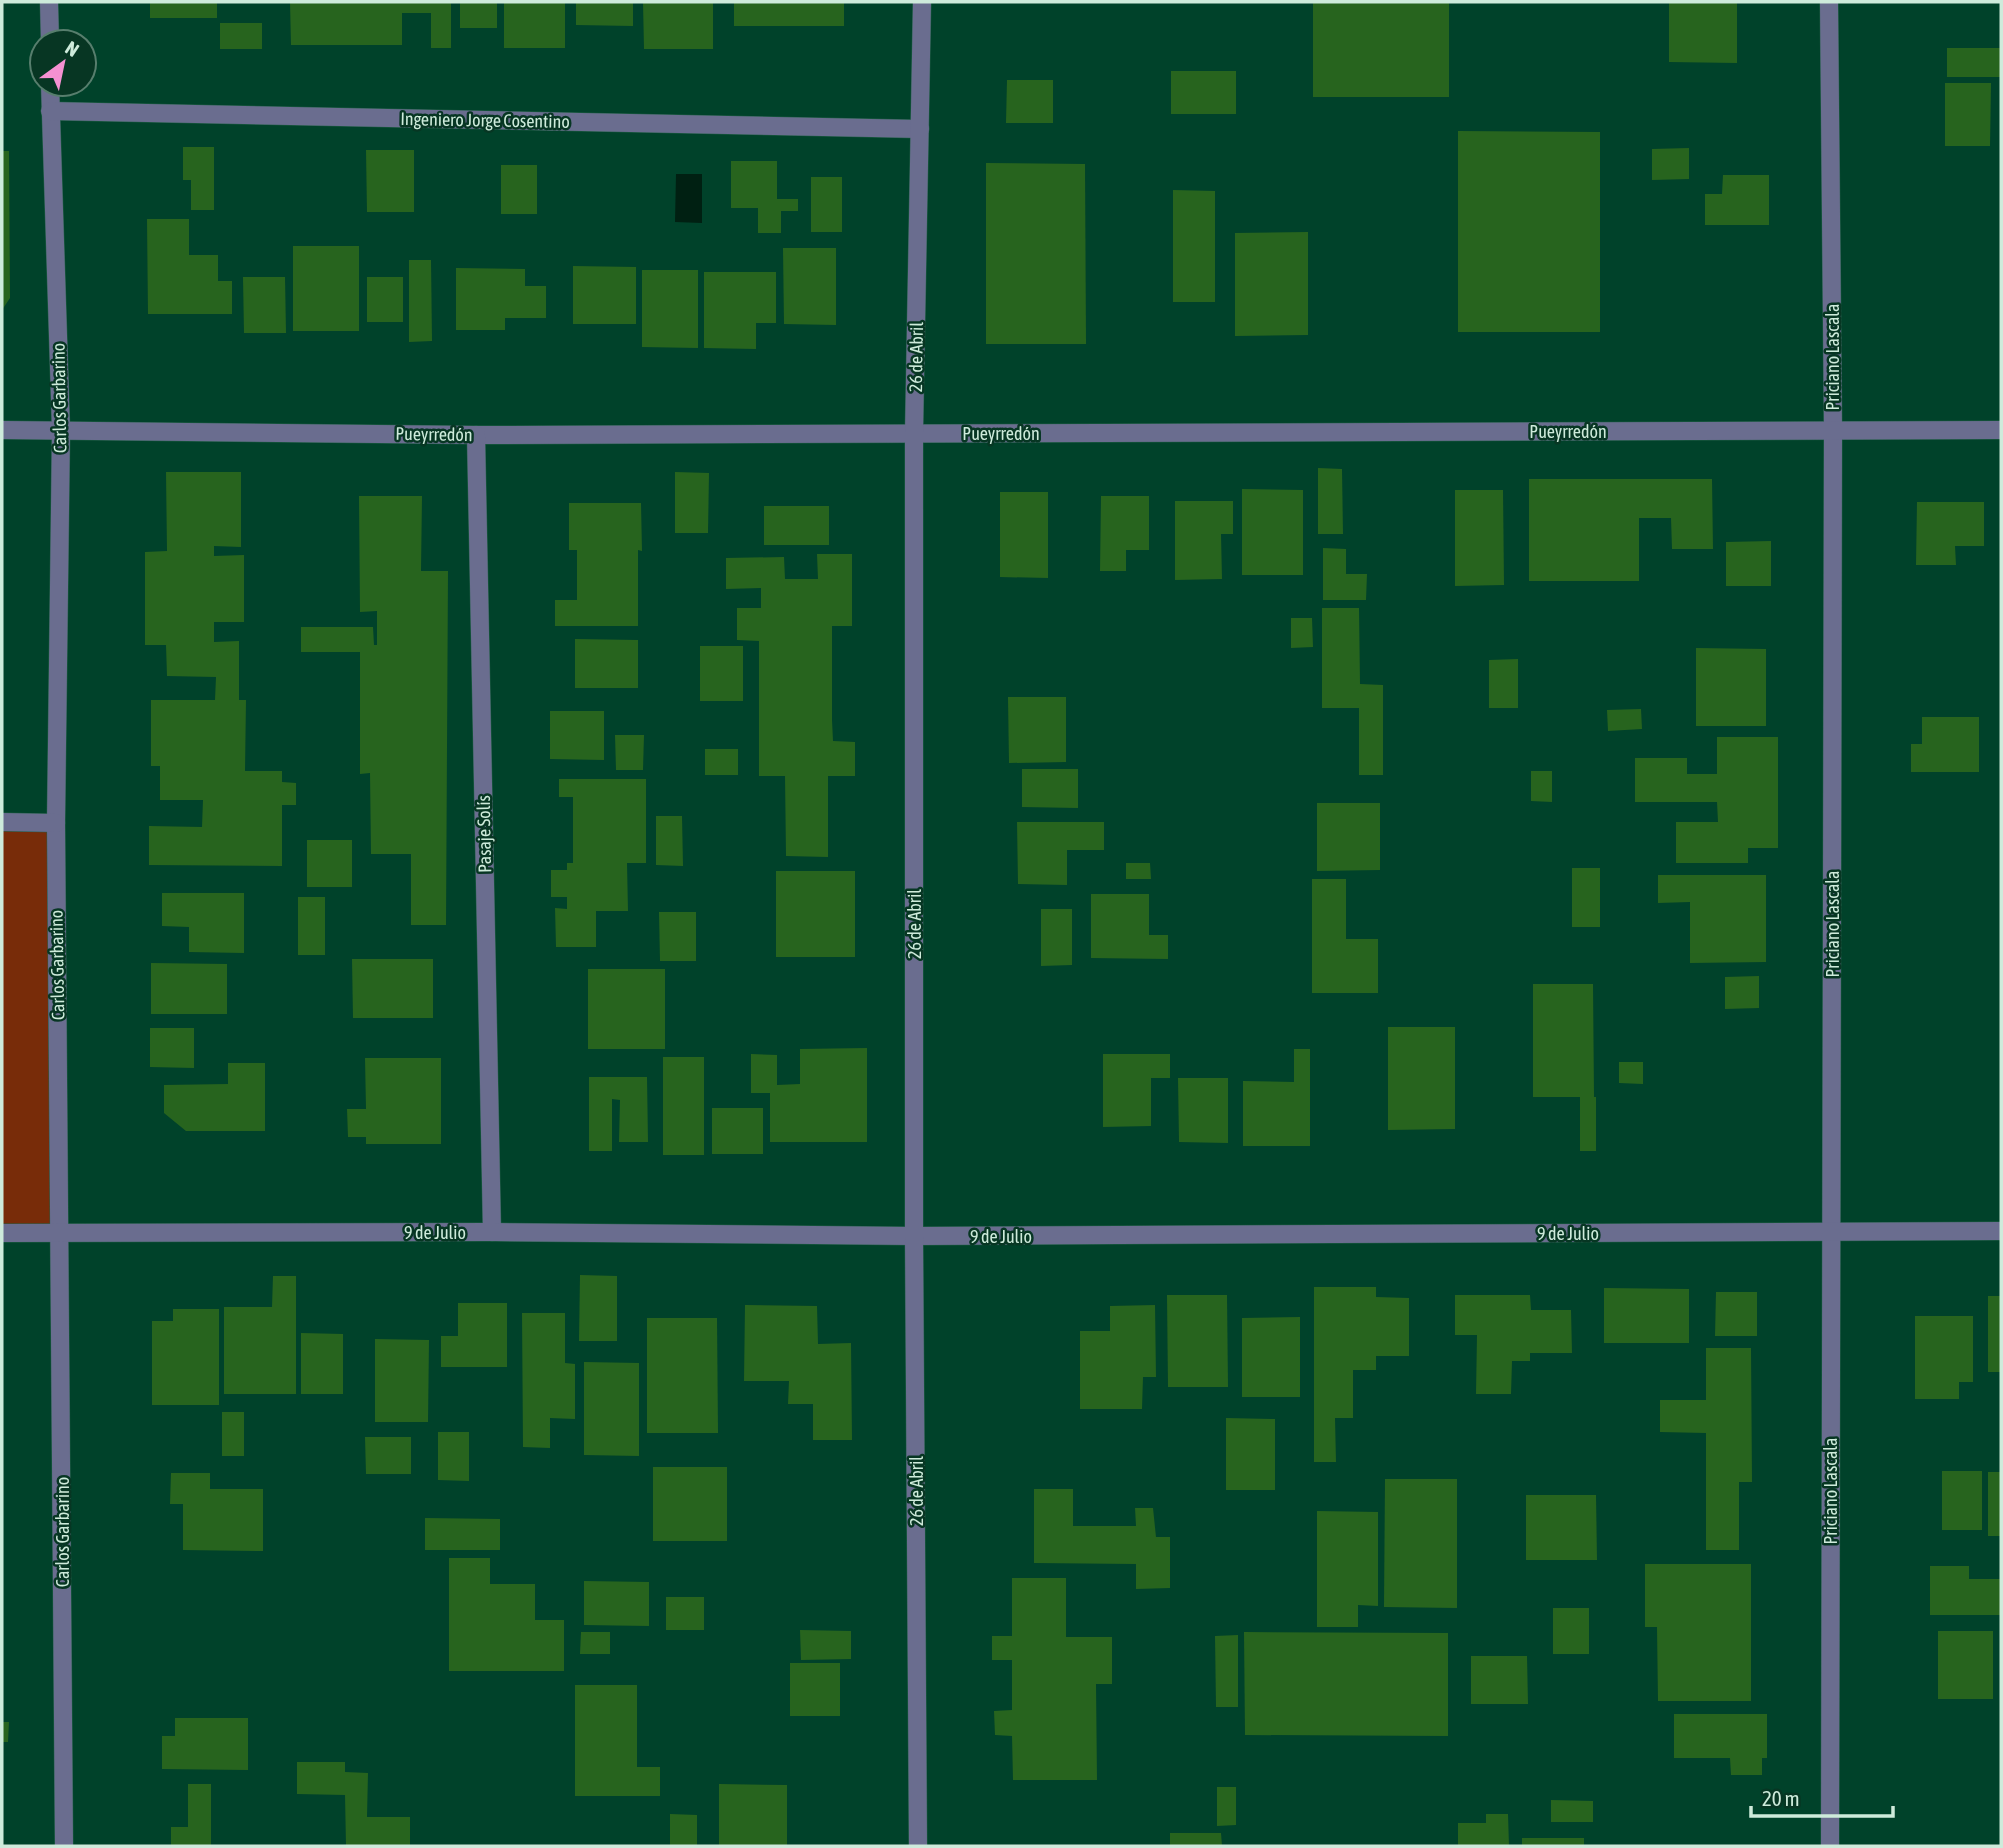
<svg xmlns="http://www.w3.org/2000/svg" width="2003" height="1848" viewBox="0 0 2003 1848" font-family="'Asap Condensed',sans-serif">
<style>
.green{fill:#782c09}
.water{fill:#002012}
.building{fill:#27641e}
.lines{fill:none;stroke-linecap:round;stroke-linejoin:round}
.minor-casing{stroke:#25604a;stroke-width:19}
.minor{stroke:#6a6d8f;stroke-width:18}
.labels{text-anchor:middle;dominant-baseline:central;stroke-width:5;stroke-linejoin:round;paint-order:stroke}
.street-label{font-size:18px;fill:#ceebdb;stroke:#073623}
</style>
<rect width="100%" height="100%" fill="#00422a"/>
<!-- green -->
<path class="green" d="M 2,823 L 56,823 L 60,1233 L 2,1233 Z"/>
<!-- water -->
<path class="water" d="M 676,174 L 702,174 L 702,223 L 675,222 Z"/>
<!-- building -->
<g class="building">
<rect x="150" y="2" width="67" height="16"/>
<path d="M 290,2 L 451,2 L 451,48 L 431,48 L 431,13 L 402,13 L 402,45 L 291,45 Z"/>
<rect x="460" y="2" width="37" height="26"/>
<rect x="504" y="2" width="61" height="46"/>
<path d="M 576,2 L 633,2 L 633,26 L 576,25 Z"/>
<path d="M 643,2 L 713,2 L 713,49 L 644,49 Z"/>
<rect x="734" y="2" width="110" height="24"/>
<rect x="1313" y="2" width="136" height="95"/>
<path d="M 1669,2 L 1737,2 L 1737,63 L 1669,62 Z"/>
<rect x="220" y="23" width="42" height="26"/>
<rect x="1947" y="48" width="54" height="29"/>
<rect x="1171" y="71" width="65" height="43"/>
<path d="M 1007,80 L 1053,80 L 1053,123 L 1006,123 Z"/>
<path d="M 1945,83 L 1991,83 L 1990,146 L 1945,146 Z"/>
<path d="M 1458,131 L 1600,132 L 1600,332 L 1458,332 Z"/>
<path d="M 183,147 L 214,147 L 214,210 L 191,210 L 191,180 L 183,180 Z"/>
<path d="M 1689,148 L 1689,179 L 1652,180 L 1652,149 Z"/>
<path d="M 366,150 L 414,150 L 414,212 L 367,212 Z"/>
<path d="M 2,151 L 9,151 L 10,298 L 2,310 Z"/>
<path d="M 731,161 L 777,161 L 777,199 L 798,199 L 798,211 L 781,211 L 781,233 L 758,233 L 758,208 L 731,208 Z"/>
<path d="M 986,163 L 1085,164 L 1086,344 L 986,344 Z"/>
<rect x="501" y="165" width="36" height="49"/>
<path d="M 1723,175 L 1769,175 L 1769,225 L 1705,225 L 1705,194 L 1722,194 Z"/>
<rect x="811" y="177" width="31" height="55"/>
<path d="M 1173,190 L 1215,191 L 1215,302 L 1173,302 Z"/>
<path d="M 147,219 L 189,219 L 189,255 L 218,255 L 218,281 L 232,281 L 232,314 L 148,314 Z"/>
<path d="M 1308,232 L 1308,335 L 1235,336 L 1235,233 Z"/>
<rect x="293" y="246" width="66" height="85"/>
<path d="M 783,248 L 836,248 L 836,325 L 784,324 Z"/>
<path d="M 409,260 L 431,260 L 432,341 L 409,342 Z"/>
<path d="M 573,266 L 636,267 L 636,324 L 573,324 Z"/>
<path d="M 456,268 L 525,269 L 525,286 L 546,286 L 546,318 L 505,318 L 505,330 L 456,330 Z"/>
<path d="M 642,270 L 698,270 L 698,348 L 642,347 Z"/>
<path d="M 704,272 L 776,272 L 776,323 L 756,323 L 756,349 L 704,348 Z"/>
<path d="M 243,277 L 285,277 L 286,333 L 244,333 Z"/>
<rect x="367" y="277" width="36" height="45"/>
<path d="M 1318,468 L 1342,469 L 1343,534 L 1318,534 Z"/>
<path d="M 166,472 L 241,472 L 241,547 L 214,546 L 214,556 L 244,555 L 244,622 L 214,622 L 214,642 L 239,641 L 239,700 L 246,700 L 245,771 L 282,771 L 282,782 L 296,783 L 296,805 L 282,805 L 282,866 L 149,865 L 149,826 L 202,827 L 203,800 L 160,800 L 160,766 L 151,766 L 151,700 L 215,700 L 216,677 L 167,676 L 166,645 L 145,645 L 145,552 L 167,551 Z"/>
<path d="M 675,472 L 709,473 L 708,533 L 675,533 Z"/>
<path d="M 1529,479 L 1712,479 L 1713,549 L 1672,549 L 1671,518 L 1639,518 L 1639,581 L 1529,581 Z"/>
<path d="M 1242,489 L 1303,490 L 1303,575 L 1242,575 Z"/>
<path d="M 1455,490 L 1503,490 L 1504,585 L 1455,586 Z"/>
<path d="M 1000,492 L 1048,492 L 1048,578 L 1000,577 Z"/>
<path d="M 359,496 L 422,496 L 421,571 L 448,571 L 446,925 L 411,925 L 411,854 L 371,854 L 370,773 L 360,774 L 360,652 L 301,652 L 301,627 L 373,627 L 374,645 L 377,645 L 377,611 L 360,612 Z"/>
<path d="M 1101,496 L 1149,496 L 1149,550 L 1126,550 L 1126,571 L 1100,571 Z"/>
<path d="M 1175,501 L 1233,501 L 1233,534 L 1221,534 L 1222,579 L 1175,580 Z"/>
<path d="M 1917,502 L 1984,502 L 1984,546 L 1955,546 L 1956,565 L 1916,565 Z"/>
<path d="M 569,503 L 641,503 L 642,551 L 638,550 L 638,626 L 555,626 L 555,600 L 577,600 L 577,550 L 569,550 Z"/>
<rect x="764" y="506" width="65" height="39"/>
<path d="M 1771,541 L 1771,586 L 1726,586 L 1726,542 Z"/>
<path d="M 1323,548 L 1346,549 L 1346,574 L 1367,574 L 1366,600 L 1323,600 Z"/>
<path d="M 817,554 L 852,554 L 852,626 L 832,626 L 832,720 L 833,741 L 855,742 L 855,776 L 828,776 L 828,857 L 786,856 L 785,776 L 759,776 L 759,641 L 737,640 L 737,608 L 761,608 L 761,588 L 726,589 L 726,558 L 784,557 L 785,579 L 818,579 Z"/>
<path d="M 1322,608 L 1359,608 L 1360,684 L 1383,685 L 1383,775 L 1359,775 L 1359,708 L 1322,708 Z"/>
<path d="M 1291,618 L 1312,618 L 1313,647 L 1291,648 Z"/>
<path d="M 575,639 L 638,640 L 638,688 L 575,688 Z"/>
<rect x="700" y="646" width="43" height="55"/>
<path d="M 1696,648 L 1766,649 L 1766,726 L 1696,726 Z"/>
<path d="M 1518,659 L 1518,708 L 1489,708 L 1489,660 Z"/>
<path d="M 1008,697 L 1066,697 L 1066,762 L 1009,763 Z"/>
<path d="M 1641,709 L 1642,729 L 1608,731 L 1607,710 Z"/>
<path d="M 550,711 L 604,711 L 604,760 L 550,759 Z"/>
<path d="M 1922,717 L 1979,717 L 1979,772 L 1911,772 L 1911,744 L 1922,744 Z"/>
<path d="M 615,735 L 644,735 L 643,770 L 616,770 Z"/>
<path d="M 1717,737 L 1778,737 L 1778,848 L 1748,848 L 1748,863 L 1676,863 L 1676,822 L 1718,822 L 1717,802 L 1635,802 L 1635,758 L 1687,758 L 1687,774 L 1717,774 Z"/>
<rect x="705" y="749" width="33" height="26"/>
<path d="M 1022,769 L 1078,769 L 1078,808 L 1022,807 Z"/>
<path d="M 1531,771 L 1552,771 L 1552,802 L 1531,801 Z"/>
<path d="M 559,779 L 646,779 L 646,863 L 627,863 L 628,911 L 596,911 L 596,947 L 556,947 L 555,908 L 567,909 L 567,897 L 551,897 L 551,870 L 567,870 L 567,863 L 573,863 L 573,797 L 559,797 Z"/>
<path d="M 1317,803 L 1380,803 L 1380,870 L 1317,871 Z"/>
<path d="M 656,816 L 682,816 L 683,866 L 656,865 Z"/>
<path d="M 1017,822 L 1104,822 L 1104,850 L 1067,850 L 1067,885 L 1018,884 Z"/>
<rect x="307" y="840" width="45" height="47"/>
<path d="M 1126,863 L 1150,863 L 1151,879 L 1126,879 Z"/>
<rect x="1572" y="868" width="28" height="59"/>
<rect x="776" y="871" width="79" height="86"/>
<path d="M 1658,875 L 1766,875 L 1766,962 L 1690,963 L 1690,902 L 1658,903 Z"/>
<path d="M 1312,879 L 1346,879 L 1346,939 L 1378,939 L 1378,993 L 1312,993 Z"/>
<path d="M 162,893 L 244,893 L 244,953 L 189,952 L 189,927 L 162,926 Z"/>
<path d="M 1091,894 L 1149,894 L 1149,935 L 1168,935 L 1168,959 L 1091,958 Z"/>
<rect x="298" y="897" width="27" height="58"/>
<path d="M 1041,909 L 1072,909 L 1072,965 L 1041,966 Z"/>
<path d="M 659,912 L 696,912 L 696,961 L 660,961 Z"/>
<path d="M 352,959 L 433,959 L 433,1018 L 353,1018 Z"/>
<path d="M 151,963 L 227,964 L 227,1014 L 151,1014 Z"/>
<rect x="588" y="969" width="77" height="80"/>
<path d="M 1759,976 L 1759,1008 L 1725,1009 L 1725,977 Z"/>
<path d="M 1533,984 L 1593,984 L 1594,1097 L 1596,1097 L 1596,1151 L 1580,1151 L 1580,1097 L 1533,1097 Z"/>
<path d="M 1388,1027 L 1455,1027 L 1455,1129 L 1388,1130 Z"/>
<path d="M 150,1028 L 194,1028 L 194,1068 L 150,1067 Z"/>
<path d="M 867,1048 L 867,1142 L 770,1142 L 770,1093 L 751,1093 L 751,1054 L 777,1055 L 777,1085 L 800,1084 L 800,1049 Z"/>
<path d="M 1294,1049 L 1310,1049 L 1310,1146 L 1243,1146 L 1243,1081 L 1294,1082 Z"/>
<path d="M 1103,1054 L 1170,1054 L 1170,1078 L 1151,1078 L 1151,1126 L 1103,1127 Z"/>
<rect x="663" y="1057" width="41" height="98"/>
<path d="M 365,1058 L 441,1058 L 441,1144 L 366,1144 L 366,1137 L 348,1137 L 347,1109 L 366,1109 Z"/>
<path d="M 1619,1062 L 1643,1062 L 1643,1084 L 1619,1083 Z"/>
<path d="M 228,1063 L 265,1063 L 265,1131 L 186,1131 L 164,1113 L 164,1085 L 228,1084 Z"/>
<path d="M 589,1077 L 647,1077 L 648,1142 L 619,1142 L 620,1100 L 612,1099 L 612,1151 L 589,1151 Z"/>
<path d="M 1178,1078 L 1228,1078 L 1228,1143 L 1179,1142 Z"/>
<rect x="712" y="1108" width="51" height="46"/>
<path d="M 580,1275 L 617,1276 L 617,1341 L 579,1341 Z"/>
<path d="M 273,1276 L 296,1276 L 296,1394 L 224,1394 L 224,1307 L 272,1307 Z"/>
<path d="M 1314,1287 L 1376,1287 L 1376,1297 L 1409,1298 L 1409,1356 L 1376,1356 L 1376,1370 L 1353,1370 L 1353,1418 L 1335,1418 L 1336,1462 L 1314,1462 Z"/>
<path d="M 1604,1288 L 1689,1289 L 1689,1343 L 1604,1343 Z"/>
<path d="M 1716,1292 L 1757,1292 L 1757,1336 L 1715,1336 Z"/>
<path d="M 1167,1295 L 1227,1295 L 1228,1387 L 1168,1387 Z"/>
<path d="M 1455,1295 L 1530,1295 L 1531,1310 L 1571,1310 L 1572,1353 L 1530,1353 L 1530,1361 L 1512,1361 L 1511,1394 L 1476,1394 L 1477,1335 L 1455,1335 Z"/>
<rect x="1988" y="1296" width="13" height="76"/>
<path d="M 458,1303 L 507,1303 L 507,1367 L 441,1367 L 441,1336 L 458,1336 Z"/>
<path d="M 745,1305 L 817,1306 L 818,1344 L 851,1343 L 852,1440 L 813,1440 L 813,1404 L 788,1404 L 789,1381 L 744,1381 Z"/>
<path d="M 1155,1305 L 1156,1377 L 1143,1377 L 1142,1409 L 1080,1409 L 1080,1331 L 1110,1331 L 1110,1306 Z"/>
<path d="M 173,1309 L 219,1309 L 219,1405 L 152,1405 L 152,1321 L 173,1321 Z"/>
<path d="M 522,1313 L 565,1313 L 565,1363 L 575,1364 L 575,1419 L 550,1418 L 550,1448 L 523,1447 Z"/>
<path d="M 1915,1316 L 1973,1316 L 1973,1382 L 1959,1382 L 1959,1399 L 1915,1399 Z"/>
<path d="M 1300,1317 L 1300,1397 L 1242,1397 L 1242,1318 Z"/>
<path d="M 647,1318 L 717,1318 L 718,1433 L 647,1433 Z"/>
<path d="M 301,1333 L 343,1334 L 343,1394 L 301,1394 Z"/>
<path d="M 375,1339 L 429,1340 L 428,1422 L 375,1422 Z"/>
<path d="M 1706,1348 L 1751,1348 L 1752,1482 L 1739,1482 L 1739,1550 L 1706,1550 L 1706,1433 L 1660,1432 L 1660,1400 L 1706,1400 Z"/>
<path d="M 584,1362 L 639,1363 L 639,1456 L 584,1455 Z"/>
<rect x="222" y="1412" width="22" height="44"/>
<path d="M 1226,1418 L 1275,1419 L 1275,1490 L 1226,1490 Z"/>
<path d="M 438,1432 L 469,1432 L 469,1481 L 438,1480 Z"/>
<path d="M 365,1437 L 411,1437 L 411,1474 L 366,1474 Z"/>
<rect x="653" y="1467" width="74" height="74"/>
<rect x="1942" y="1471" width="40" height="59"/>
<rect x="1988" y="1472" width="13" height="64"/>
<path d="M 171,1473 L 210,1473 L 210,1489 L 263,1489 L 263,1551 L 183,1550 L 183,1504 L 170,1504 Z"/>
<path d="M 1385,1479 L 1457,1479 L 1457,1608 L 1384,1607 Z"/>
<path d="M 1034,1489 L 1073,1489 L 1073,1526 L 1136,1526 L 1135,1508 L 1153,1508 L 1156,1537 L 1170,1537 L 1170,1588 L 1136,1589 L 1136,1564 L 1034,1563 Z"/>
<path d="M 1526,1495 L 1596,1495 L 1597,1560 L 1526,1560 Z"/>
<path d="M 1317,1511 L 1378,1512 L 1378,1606 L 1358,1605 L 1358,1627 L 1317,1627 Z"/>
<path d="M 425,1518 L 500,1519 L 500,1550 L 425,1550 Z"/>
<path d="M 449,1558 L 490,1558 L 490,1584 L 535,1584 L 535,1620 L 564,1620 L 564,1671 L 449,1671 Z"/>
<path d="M 1645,1564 L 1751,1564 L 1751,1701 L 1658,1701 L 1657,1627 L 1645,1627 Z"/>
<path d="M 1930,1566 L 1969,1566 L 1969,1579 L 2001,1579 L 2001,1615 L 1930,1615 Z"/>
<path d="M 1012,1578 L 1066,1578 L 1066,1637 L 1112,1637 L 1112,1684 L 1096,1684 L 1097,1780 L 1013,1780 L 1012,1736 L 995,1735 L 994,1711 L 1012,1710 L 1012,1660 L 992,1660 L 992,1636 L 1012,1636 Z"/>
<path d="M 584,1581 L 649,1582 L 649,1626 L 584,1625 Z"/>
<rect x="666" y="1597" width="38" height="33"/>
<rect x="1553" y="1608" width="36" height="46"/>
<path d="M 800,1630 L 851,1631 L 851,1659 L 801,1660 Z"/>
<rect x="1938" y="1631" width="55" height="68"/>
<path d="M 581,1632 L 610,1632 L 610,1654 L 580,1654 Z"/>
<path d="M 1244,1632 L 1448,1633 L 1448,1736 L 1245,1735 Z"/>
<path d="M 1238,1635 L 1238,1707 L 1216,1707 L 1215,1636 Z"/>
<path d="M 1471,1656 L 1527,1656 L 1528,1704 L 1471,1704 Z"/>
<rect x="790" y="1663" width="50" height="53"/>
<path d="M 575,1685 L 637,1685 L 637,1767 L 660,1767 L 660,1796 L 575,1796 Z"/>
<path d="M 1674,1714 L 1767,1714 L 1767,1758 L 1762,1758 L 1762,1775 L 1731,1775 L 1730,1758 L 1674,1758 Z"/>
<path d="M 175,1718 L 248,1718 L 248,1770 L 162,1769 L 162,1736 L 175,1736 Z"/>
<path d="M 2,1722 L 9,1722 L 8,1742 L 2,1742 Z"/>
<path d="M 297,1762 L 345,1762 L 345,1772 L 368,1773 L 367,1817 L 410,1817 L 410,1846 L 346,1846 L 345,1795 L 297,1794 Z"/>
<path d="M 188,1784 L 211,1784 L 211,1846 L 171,1846 L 171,1827 L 188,1827 Z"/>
<path d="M 719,1784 L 787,1785 L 787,1846 L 719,1846 Z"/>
<path d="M 1217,1787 L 1236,1787 L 1236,1825 L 1217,1826 Z"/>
<path d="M 1551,1800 L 1593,1801 L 1593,1822 L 1551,1822 Z"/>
<path d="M 670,1814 L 697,1815 L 697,1846 L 670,1846 Z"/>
<path d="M 1486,1814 L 1508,1814 L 1509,1846 L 1458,1846 L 1458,1823 L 1486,1823 Z"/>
<path d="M 1170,1833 L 1221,1833 L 1222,1846 L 1170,1846 Z"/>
<rect x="1522" y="1838" width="62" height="8"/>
</g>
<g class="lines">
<!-- minor casing -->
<g class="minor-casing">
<g id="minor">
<path d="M 49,2 L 50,42"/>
<path d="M 1829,2 L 1833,430 L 1830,1846"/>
<path d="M 50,84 L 61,430 L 56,823 L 64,1846"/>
<path d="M 50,111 L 920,129"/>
<path d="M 2,430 L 476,435 L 2001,430"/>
<path d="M 476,435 L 492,1232"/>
<path d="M 2,822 L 56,823"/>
<path d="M 2,1233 L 492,1232 L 914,1236 L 2001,1231"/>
<path d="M 918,1846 L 914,1236 L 914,433 L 922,2"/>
</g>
</g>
<!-- minor -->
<use href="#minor" class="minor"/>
</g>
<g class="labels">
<!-- street labels -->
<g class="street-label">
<text transform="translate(485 120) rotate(1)">Ingeniero Jorge Cosentino</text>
<text transform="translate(916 357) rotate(-89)">26 de Abril</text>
<text transform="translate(1832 357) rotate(-90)">Priciano Lascala</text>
<text transform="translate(59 398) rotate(-91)">Carlos Garbarino</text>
<text x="1568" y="431">Pueyrredón</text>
<text x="1001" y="433">Pueyrredón</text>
<text transform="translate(434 434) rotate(1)">Pueyrredón</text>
<text transform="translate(484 834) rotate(-91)">Pasaje Solís</text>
<text transform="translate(914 924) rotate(-90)">26 de Abril</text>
<text transform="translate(1832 924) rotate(-90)">Priciano Lascala</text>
<text transform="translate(57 965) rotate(-91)">Carlos Garbarino</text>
<text x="435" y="1232">9 de Julio</text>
<text x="1568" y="1233">9 de Julio</text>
<text x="1001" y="1236">9 de Julio</text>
<text transform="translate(916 1491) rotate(-90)">26 de Abril</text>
<text transform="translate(1830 1491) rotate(-90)">Priciano Lascala</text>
<text transform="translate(62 1532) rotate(-90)">Carlos Garbarino</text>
</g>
</g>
<!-- border -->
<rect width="2003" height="1848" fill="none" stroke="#ceebdb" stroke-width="7"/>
<!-- north arrow -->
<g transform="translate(63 63) rotate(33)"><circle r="33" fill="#073623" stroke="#577e6d" stroke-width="2"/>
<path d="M0-5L12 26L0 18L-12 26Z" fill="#f591d2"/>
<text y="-10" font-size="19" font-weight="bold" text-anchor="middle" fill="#ceebdb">N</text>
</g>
<!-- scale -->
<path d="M1751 1806v10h142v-10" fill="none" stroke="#ceebdb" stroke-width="3.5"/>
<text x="1762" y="1806" font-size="21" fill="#ceebdb" stroke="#073623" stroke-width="5" paint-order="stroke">20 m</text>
</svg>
